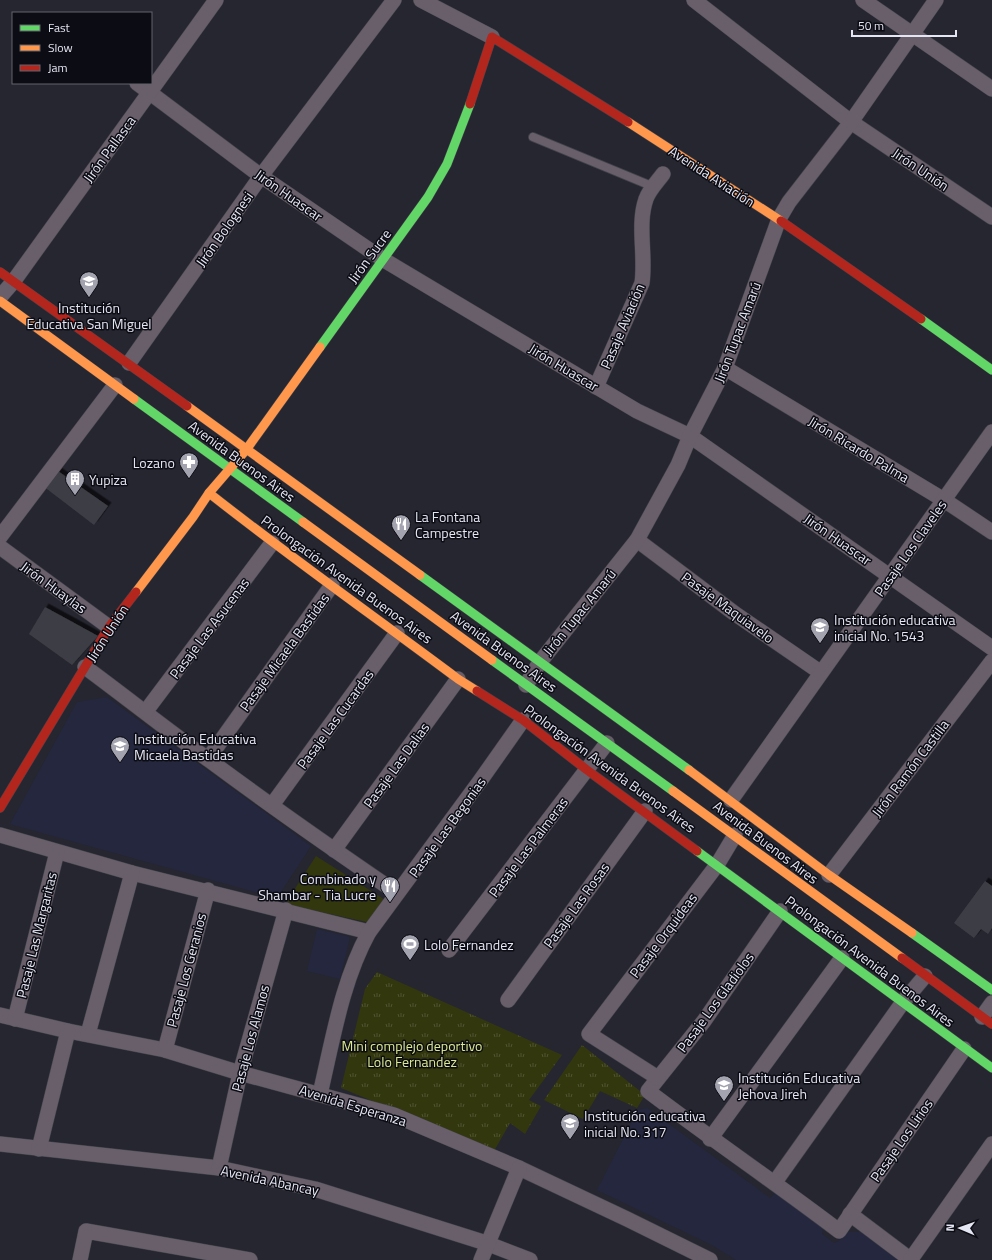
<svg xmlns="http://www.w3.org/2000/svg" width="992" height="1260" viewBox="0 0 992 1260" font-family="'Titillium Web',sans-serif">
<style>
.built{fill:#25273e}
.grass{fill:url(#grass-tufts)}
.pitch{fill:#33370e}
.building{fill:#3d3d44;filter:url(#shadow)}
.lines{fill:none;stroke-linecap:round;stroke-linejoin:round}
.lane-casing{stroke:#41424a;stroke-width:10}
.street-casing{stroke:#41424a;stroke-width:16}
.fast-casing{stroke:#41424a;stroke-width:10}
.slow-casing{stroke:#41424a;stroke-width:10}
.jam-casing{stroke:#41424a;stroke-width:10}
.lane{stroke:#685f6a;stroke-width:8}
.street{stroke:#685f6a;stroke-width:15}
.fast{stroke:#63d668;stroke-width:9}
.slow{stroke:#ff974d;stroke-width:9}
.jam{stroke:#b3261e;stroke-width:9}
.labels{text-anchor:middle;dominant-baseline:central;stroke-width:3;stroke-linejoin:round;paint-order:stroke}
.street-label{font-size:14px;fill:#e5e6f3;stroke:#0c0c14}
.poi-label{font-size:14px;fill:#e5e6f3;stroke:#0c0c14;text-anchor:start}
.park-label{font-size:14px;fill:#ddeb8d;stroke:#0c0c14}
</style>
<defs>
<pattern id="grass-tufts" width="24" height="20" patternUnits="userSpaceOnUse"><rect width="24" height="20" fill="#33370e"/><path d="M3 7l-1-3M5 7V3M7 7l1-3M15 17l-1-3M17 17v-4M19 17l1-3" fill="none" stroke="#505432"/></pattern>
<filter id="shadow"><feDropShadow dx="3.5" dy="-3.5" stdDeviation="0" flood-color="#0009"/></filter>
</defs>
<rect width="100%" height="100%" fill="#25262f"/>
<!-- built -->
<g class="built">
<path d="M 107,697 L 311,846 L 277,898 L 10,824 L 77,702 Z"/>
<path d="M 317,929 L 350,937 L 340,979 L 307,971 Z"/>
<path d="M 647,1108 L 770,1198 L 777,1192 L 823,1228 L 822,1234 L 834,1243 L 839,1241 L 846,1232 L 861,1232 L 899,1260 L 736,1260 L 712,1245 L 597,1190 L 638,1110 Z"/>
</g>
<!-- grass -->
<g class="grass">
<path d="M 377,972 L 562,1055 L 529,1100 L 541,1106 L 525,1134 L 510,1123 L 494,1151 L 341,1088 L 365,989 Z"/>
<path d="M 582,1045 L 645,1095 L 637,1108 L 600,1091 L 583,1119 L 544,1100 Z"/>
</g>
<!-- pitch -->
<path class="pitch" d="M 316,856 L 390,903 L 371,923 L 285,904 Z"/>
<!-- building -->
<g class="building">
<path d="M 55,469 L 108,506 L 94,525 L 43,486 Z"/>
<path d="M 45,607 L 98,636 L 72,665 L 29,634 Z"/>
<path d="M 985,881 L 992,886 L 992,928 L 988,934 L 981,929 L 974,938 L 954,923 Z"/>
</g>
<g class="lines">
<!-- lane casing -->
<g class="lane-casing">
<path id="lane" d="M 533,137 L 654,187"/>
</g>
<!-- street casing -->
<g class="street-casing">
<g id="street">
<path d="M 421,0 L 492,37"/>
<path d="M 694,0 L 851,122 L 992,217"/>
<path d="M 863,0 L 992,89"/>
<path d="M 137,83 L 261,176 L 384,260 L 637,411 L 690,436 L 992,648"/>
<path d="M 0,297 L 13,282 L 216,0"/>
<path d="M 129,363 L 261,176 L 394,0"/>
<path d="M 725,368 L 944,500 L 992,532"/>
<path d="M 596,387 L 642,283 C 646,256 637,224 646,199 C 649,190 658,181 663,174"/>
<path d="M 0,537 L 115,385"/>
<path d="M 637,540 L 734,613 L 820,672"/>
<path d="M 0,547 L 109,627"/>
<path d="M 85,667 C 127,698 167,730 209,760 C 271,806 334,850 397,893"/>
<path d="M 526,685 L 540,662 L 637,540 L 678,465 L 690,436 L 725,368 L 779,219 L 789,202 L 851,122 L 936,0"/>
<path d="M 146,711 L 272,543"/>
<path d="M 208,759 L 332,585"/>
<path d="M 731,800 C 817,677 905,555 992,432"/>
<path d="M 272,805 L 397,633"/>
<path d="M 0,835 L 132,873 L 369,932"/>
<path d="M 334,850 L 458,679"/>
<path d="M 829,875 L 992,661"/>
<path d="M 780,911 L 704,1021 L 648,1091 C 711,1139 776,1183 839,1231 L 964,1049"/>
<path d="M 449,950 L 607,743"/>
<path d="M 508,1000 L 645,811"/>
<path d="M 0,1015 L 68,1031 L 165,1050 L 240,1073 L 394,1115 L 519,1168 L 627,1219 L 710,1260"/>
<path d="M 982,1017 L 992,1003"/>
<path d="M 15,1019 L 57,852"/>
<path d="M 88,1034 L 132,873"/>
<path d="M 165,1050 L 208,890"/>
<path d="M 658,1078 L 589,1034 L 717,865 L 735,835"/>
<path d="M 320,1094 C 333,1039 342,981 369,932 L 480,781 L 523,720"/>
<path d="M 710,1139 L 842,958"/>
<path d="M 0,1144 L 219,1168 L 315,1189 L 486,1243 L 530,1260"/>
<path d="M 39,1149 L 68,1031"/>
<path d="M 219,1168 L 240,1073 L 286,910"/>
<path d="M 775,1182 L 903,1002 L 925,976"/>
<path d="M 850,1214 L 911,1260"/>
<path d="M 911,1259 L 992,1144"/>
<path d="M 80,1260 L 86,1231 L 250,1260"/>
<path d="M 481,1260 L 519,1168"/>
</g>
</g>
<!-- fast casing -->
<g class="fast-casing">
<g id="fast">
<path d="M 921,319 L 992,370"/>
<path d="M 320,347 L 428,197 L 447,164 L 470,104"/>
<path d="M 134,399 L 303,522"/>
<path d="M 420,575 L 689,770"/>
<path d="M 492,660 L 673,791"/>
<path d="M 697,851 L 992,1068"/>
<path d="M 912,933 L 992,990"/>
</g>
</g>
<!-- slow casing -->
<g class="slow-casing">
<g id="slow">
<path d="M 628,122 L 781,221"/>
<path d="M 0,301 L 134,399"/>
<path d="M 187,406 L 420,575"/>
<path d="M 209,493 C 290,557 375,617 458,679 L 477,691"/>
<path d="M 303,522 L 492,660"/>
<path d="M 136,592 L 193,517 L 209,493 L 246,450 L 320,347"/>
<path d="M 689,770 L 829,875 L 912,933"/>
<path d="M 673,791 L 902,958"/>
</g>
</g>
<!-- jam casing -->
<g class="jam-casing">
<g id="jam">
<path d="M 470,104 L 492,37 L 628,122"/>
<path d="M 781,221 L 921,319"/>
<path d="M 0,272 L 187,406"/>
<path d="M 477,691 L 523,720 L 587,770 L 697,851"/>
<path d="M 0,808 L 109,627 L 136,592"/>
<path d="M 902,958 L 992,1024"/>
</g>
</g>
<!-- lane -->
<use href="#lane" class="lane"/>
<!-- street -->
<use href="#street" class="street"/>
<!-- fast -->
<use href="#fast" class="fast"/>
<!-- slow -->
<use href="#slow" class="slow"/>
<!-- jam -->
<use href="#jam" class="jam"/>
</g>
<!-- icons -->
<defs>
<g id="school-pin" transform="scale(1)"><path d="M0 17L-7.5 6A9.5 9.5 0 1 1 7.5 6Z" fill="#a2a3ae" stroke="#0c0c14"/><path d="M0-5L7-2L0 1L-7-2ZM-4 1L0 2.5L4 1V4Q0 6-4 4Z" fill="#fff"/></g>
<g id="pharmacy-pin" transform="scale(1)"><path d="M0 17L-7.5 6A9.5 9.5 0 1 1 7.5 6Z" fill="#a2a3ae" stroke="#0c0c14"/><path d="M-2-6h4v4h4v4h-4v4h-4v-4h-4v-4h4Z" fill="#fff"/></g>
<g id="building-pin" transform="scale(1)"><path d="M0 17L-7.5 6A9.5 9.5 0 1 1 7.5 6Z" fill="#a2a3ae" stroke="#0c0c14"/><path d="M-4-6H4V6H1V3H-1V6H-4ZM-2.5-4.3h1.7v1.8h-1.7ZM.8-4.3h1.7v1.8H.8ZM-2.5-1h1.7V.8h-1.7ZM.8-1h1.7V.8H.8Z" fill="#fff"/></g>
<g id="restaurant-pin" transform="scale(1)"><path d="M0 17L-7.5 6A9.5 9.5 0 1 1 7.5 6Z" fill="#a2a3ae" stroke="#0c0c14"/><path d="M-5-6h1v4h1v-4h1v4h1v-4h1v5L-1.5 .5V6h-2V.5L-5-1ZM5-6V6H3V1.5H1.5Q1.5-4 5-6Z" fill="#fff"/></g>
<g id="stadium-pin" transform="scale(1)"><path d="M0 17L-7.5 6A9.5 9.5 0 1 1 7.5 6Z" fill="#a2a3ae" stroke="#0c0c14"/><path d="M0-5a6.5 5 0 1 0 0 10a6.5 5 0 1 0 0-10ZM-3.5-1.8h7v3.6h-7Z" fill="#fff"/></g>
</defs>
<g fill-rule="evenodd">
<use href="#school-pin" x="89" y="281"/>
<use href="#pharmacy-pin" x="189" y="462"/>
<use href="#building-pin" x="75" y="479"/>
<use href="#restaurant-pin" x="401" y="524"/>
<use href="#school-pin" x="820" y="627"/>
<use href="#school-pin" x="120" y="746"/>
<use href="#restaurant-pin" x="390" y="886"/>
<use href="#stadium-pin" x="410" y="944"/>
<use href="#school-pin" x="724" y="1085"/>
<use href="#school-pin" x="570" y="1123"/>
</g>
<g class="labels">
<!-- street labels -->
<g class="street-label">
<text transform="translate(109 149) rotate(-54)">Jirón Pallasca</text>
<text transform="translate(921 169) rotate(34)">Jirón Unión</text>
<text transform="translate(712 176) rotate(33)">Avenida Aviación</text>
<text transform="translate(289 195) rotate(35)">Jirón Huascar</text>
<text transform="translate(224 229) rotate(-55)">Jirón Bolognesi</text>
<text transform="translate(369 256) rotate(-54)">Jirón Sucre</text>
<text transform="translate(622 326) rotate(-67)">Pasaje Aviación</text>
<text transform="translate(737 332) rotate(-69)">Jirón Tupac Amarú</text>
<text transform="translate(564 367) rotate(31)">Jirón Huascar</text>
<text transform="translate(859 449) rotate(31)">Jirón Ricardo Palma</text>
<text transform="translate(242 461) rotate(36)">Avenida Buenos Aires</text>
<text transform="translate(838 539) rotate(35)">Jirón Huascar</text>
<text transform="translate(910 548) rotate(-55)">Pasaje Los Claveles</text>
<text transform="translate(347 579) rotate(36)">Prolongación Avenida Buenos Aires</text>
<text transform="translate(54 587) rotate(36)">Jirón Huaylas</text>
<text transform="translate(728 607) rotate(36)">Pasaje Maquiavelo</text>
<text transform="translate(579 612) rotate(-51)">Jirón Tupac Amarú</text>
<text transform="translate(209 628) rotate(-53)">Pasaje Las Asucenas</text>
<text transform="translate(107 633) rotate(-57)">Jirón Unión</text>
<text transform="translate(504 651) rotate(36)">Avenida Buenos Aires</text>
<text transform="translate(284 652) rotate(-54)">Pasaje Micaela Bastidas</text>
<text transform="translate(335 719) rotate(-54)">Pasaje Las Cucardas</text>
<text transform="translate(396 765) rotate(-54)">Pasaje Las Dalias</text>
<text transform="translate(610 768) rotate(36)">Prolongación Avenida Buenos Aires</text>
<text transform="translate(910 768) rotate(-53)">Jirón Ramón Castilla</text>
<text transform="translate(447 827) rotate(-54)">Pasaje Las Begonias</text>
<text transform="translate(766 842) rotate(37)">Avenida Buenos Aires</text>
<text transform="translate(528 847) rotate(-53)">Pasaje Las Palmeras</text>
<text transform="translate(576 905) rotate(-54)">Pasaje Las Rosas</text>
<text transform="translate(36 935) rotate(-76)">Pasaje Las Margaritas</text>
<text transform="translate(663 935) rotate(-53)">Pasaje Orquideas</text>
<text transform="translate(870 961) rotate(37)">Prolongación Avenida Buenos Aires</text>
<text transform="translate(186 970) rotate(-75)">Pasaje Los Geranios</text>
<text transform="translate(715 1002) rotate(-54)">Pasaje Los Gladiolos</text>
<text transform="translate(250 1038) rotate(-75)">Pasaje Los Alamos</text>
<text transform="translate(353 1105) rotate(17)">Avenida Esperanza</text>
<text transform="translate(901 1140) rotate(-55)">Pasaje Los Lirios</text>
<text transform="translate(270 1180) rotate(12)">Avenida Abancay</text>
</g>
<!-- poi labels -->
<g class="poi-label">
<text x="89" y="307" text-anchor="middle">Institución<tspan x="89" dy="16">Educativa San Miguel</tspan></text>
<text x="175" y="462" text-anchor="end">Lozano</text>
<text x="89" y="479">Yupiza</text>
<text x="415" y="516">La Fontana<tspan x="415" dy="16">Campestre</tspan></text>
<text x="834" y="619">Institución educativa<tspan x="834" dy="16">inicial No. 1543</tspan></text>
<text x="134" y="738">Institución Educativa<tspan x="134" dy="16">Micaela Bastidas</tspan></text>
<text x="376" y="878" text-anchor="end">Combinado y<tspan x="376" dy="16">Shambar - Tia Lucre</tspan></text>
<text x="424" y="944">Lolo Fernandez</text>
<text x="738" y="1077">Institución Educativa<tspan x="738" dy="16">Jehova Jireh</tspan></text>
<text x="584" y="1115">Institución educativa<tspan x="584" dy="16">inicial No. 317</tspan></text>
</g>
<!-- park labels -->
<g class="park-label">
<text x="412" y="1045">Mini complejo deportivo<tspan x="412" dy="16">Lolo Fernandez</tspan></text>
</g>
</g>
<!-- legend -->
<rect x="12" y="12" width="140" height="72" fill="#0c0c14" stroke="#63636d"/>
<rect x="20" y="25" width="20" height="6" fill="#63d668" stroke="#63636d"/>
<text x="48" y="32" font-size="12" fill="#e5e6f3">Fast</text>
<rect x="20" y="45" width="20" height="6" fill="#ff974d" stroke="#63636d"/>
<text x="48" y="52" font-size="12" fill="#e5e6f3">Slow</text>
<rect x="20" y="65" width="20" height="6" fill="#b3261e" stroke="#63636d"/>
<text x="48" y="72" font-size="12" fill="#e5e6f3">Jam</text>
<!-- north arrow -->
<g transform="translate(960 1228) rotate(272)" stroke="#0c0c14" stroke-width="3" paint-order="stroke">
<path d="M0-3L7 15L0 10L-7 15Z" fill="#e5e6f3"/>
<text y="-6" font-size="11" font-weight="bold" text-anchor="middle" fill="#e5e6f3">N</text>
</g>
<!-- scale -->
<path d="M852 30v6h104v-6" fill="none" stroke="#e5e6f3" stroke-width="2"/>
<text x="858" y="30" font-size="12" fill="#e5e6f3" stroke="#0c0c14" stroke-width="3" paint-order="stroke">50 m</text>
</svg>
